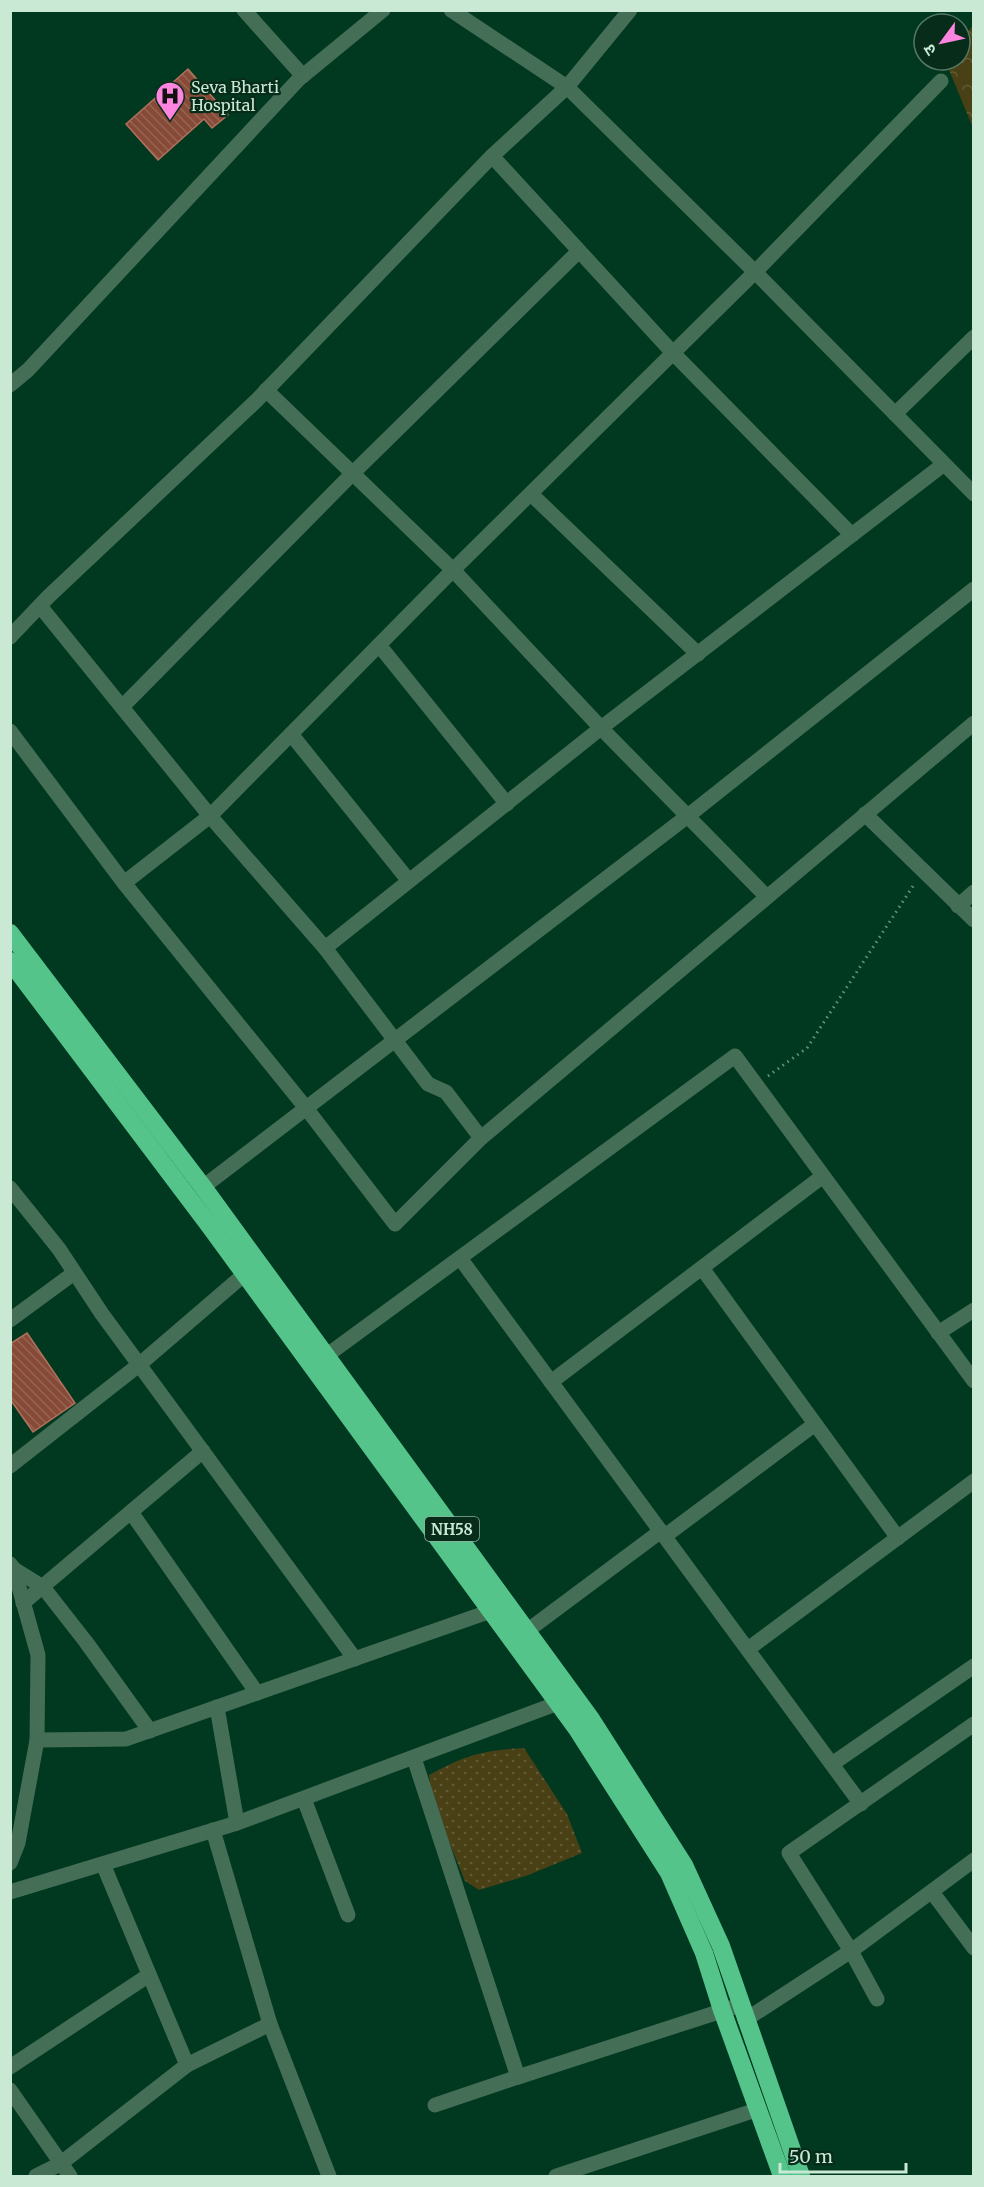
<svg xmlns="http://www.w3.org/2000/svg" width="984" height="2187" viewBox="0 0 984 2187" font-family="Merriweather,'Noto Sans Devanagari',serif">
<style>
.forest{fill:url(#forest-crowns)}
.park{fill:url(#park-dots)}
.building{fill:url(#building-back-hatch);stroke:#b2715d;stroke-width:1.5}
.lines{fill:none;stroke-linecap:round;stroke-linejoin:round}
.path{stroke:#68947e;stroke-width:3;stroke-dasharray:1.5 4.5;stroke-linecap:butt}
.minor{stroke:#446e56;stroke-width:15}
.highway{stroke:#54c48a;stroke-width:18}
.labels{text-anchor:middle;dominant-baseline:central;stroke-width:4.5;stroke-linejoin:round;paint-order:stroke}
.shield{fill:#082c1a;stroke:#8fb09d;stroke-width:1.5}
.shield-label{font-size:15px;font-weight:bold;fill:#c9e9d5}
.poi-label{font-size:16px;fill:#c9e9d5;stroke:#082c1a;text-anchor:start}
</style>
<defs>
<pattern id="forest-crowns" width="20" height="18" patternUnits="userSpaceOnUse" patternTransform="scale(1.5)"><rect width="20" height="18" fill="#494015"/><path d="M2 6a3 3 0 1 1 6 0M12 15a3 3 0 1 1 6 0" fill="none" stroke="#625c36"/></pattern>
<pattern id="park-dots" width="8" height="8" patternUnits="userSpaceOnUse" patternTransform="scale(1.5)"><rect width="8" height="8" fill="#494015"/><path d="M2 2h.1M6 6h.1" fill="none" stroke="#625c36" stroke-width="1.8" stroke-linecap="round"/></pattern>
<pattern id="building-back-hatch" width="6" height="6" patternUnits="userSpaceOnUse" patternTransform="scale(1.5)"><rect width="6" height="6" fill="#864a37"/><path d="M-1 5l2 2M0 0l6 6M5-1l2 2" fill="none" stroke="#966453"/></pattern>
</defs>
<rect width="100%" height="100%" fill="#003820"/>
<!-- forest -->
<path class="forest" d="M 973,25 L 974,25 L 973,128 L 945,60 L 960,60 L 960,43 Z"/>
<!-- park -->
<path class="park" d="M 524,1748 L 567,1814 L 582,1853 L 526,1876 L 479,1890 L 465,1881 L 432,1800 L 429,1775 C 465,1755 483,1750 524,1748 Z"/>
<!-- building -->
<g class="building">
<path d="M 188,69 L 228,115 L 212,128 L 204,119 L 158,160 L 126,124 Z"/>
<path d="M 27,1333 L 75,1403 L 33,1432 L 10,1399 L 10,1344 Z"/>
</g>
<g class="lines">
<!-- path -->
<path class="path" d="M 768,1076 L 807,1048 L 915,883"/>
<!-- minor -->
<g class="minor">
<path d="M 244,10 L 303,76"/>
<path d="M 451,10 L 567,87 L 755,272 L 974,494"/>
<path d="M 492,156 L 673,353 L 852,535"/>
<path d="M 10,385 L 28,370 L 299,79 L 383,10"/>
<path d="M 266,390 L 453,570 L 601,728 L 767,897"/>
<path d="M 895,414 L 974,337"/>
<path d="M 531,494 L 698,654"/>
<path d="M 40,606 L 210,816 L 325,948 L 428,1084 L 446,1092 L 481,1138"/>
<path d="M 10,637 L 48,597 L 256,401 L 492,156 L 567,87 L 630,10"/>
<path d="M 379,645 L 507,804"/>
<path d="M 122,707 L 352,474 L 578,252"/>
<path d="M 10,731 L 124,883 L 306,1108 L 395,1224 L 481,1138 L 974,723"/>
<path d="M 291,734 L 409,881"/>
<path d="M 865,814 L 974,920"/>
<path d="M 124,883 L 210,816 L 450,573 L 755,272 L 941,81"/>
<path d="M 958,906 L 974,892"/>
<path d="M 325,948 L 601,728 L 944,464"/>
<path d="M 203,1187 L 689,815 L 974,589"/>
<path d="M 10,1188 L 59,1249 L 102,1314 L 355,1659"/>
<path d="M 460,1258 L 861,1804"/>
<path d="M 702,1268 L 898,1538"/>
<path d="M 10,1320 L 74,1273"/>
<path d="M 938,1333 L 974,1310"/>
<path d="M 326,1356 L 735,1056 L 974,1381"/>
<path d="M 551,1382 L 823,1176"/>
<path d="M 10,1466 L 140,1364 L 254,1266"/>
<path d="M 131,1512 L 257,1693"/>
<path d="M 665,1536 L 815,1424"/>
<path d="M 10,1564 L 14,1569 L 38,1655 L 37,1740 L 18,1843 L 10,1863"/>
<path d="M 14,1569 L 43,1587 L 86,1642 L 150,1731"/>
<path d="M 23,1603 L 203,1451"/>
<path d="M 527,1631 L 661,1531"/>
<path d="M 748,1649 L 974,1481"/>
<path d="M 217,1707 L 237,1823"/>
<path d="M 37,1740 L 126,1739 L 491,1611"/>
<path d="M 414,1758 L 518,2077 L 435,2105"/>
<path d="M 832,1764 L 974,1666"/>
<path d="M 304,1799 L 348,1915"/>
<path d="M 10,1892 L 237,1823 L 569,1699"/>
<path d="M 932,1892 L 974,1948"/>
<path d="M 877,1999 L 851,1951 L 789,1853 L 974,1724"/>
<path d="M 745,2020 L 851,1951 L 974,1860"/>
<path d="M 270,2024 L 329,2176"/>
<path d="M 187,2065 L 270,2024 L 213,1830"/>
<path d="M 10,2067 L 149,1975"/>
<path d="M 518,2077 L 740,2005"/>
<path d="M 10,2090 L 70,2176"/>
<path d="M 36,2176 L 60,2164 L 187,2065 L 103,1864"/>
<path d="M 556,2176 L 759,2109"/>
</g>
<!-- highway -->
<g class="highway">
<path d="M 10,933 L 203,1187 L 591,1719 L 684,1865 L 721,1946 L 801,2176"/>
<path d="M 10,961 L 209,1225 L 577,1729 L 669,1873 L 704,1953 L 722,2010 L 782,2176"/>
</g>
</g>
<!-- icons -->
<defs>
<g id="hospital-pin" transform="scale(1.5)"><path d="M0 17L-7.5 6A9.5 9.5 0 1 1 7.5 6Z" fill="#fe85df" stroke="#082c1a"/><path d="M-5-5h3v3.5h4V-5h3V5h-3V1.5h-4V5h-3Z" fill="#111"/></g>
</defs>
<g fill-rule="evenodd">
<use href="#hospital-pin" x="170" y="96"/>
</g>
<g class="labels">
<!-- shield labels -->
<rect class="shield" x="425" y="1517" width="54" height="24" rx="4.5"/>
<g class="shield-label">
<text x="452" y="1529">NH58</text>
</g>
<!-- poi labels -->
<g class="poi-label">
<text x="191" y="87">Seva Bharti<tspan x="191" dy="18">Hospital</tspan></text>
</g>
</g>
<!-- border -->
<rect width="984" height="2187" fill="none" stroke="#c9e9d5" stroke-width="24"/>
<!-- north arrow -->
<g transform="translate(942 42) rotate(237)"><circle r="28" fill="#082c1a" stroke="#557865" stroke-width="1.5"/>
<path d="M0-4.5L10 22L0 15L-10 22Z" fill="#fe85df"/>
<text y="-9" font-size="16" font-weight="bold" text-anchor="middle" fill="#c9e9d5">उ</text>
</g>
<!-- scale -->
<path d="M780 2163v9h126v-9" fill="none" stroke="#c9e9d5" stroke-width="3"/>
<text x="789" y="2163" font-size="18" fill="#c9e9d5" stroke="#082c1a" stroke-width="4.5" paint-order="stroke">50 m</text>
</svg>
